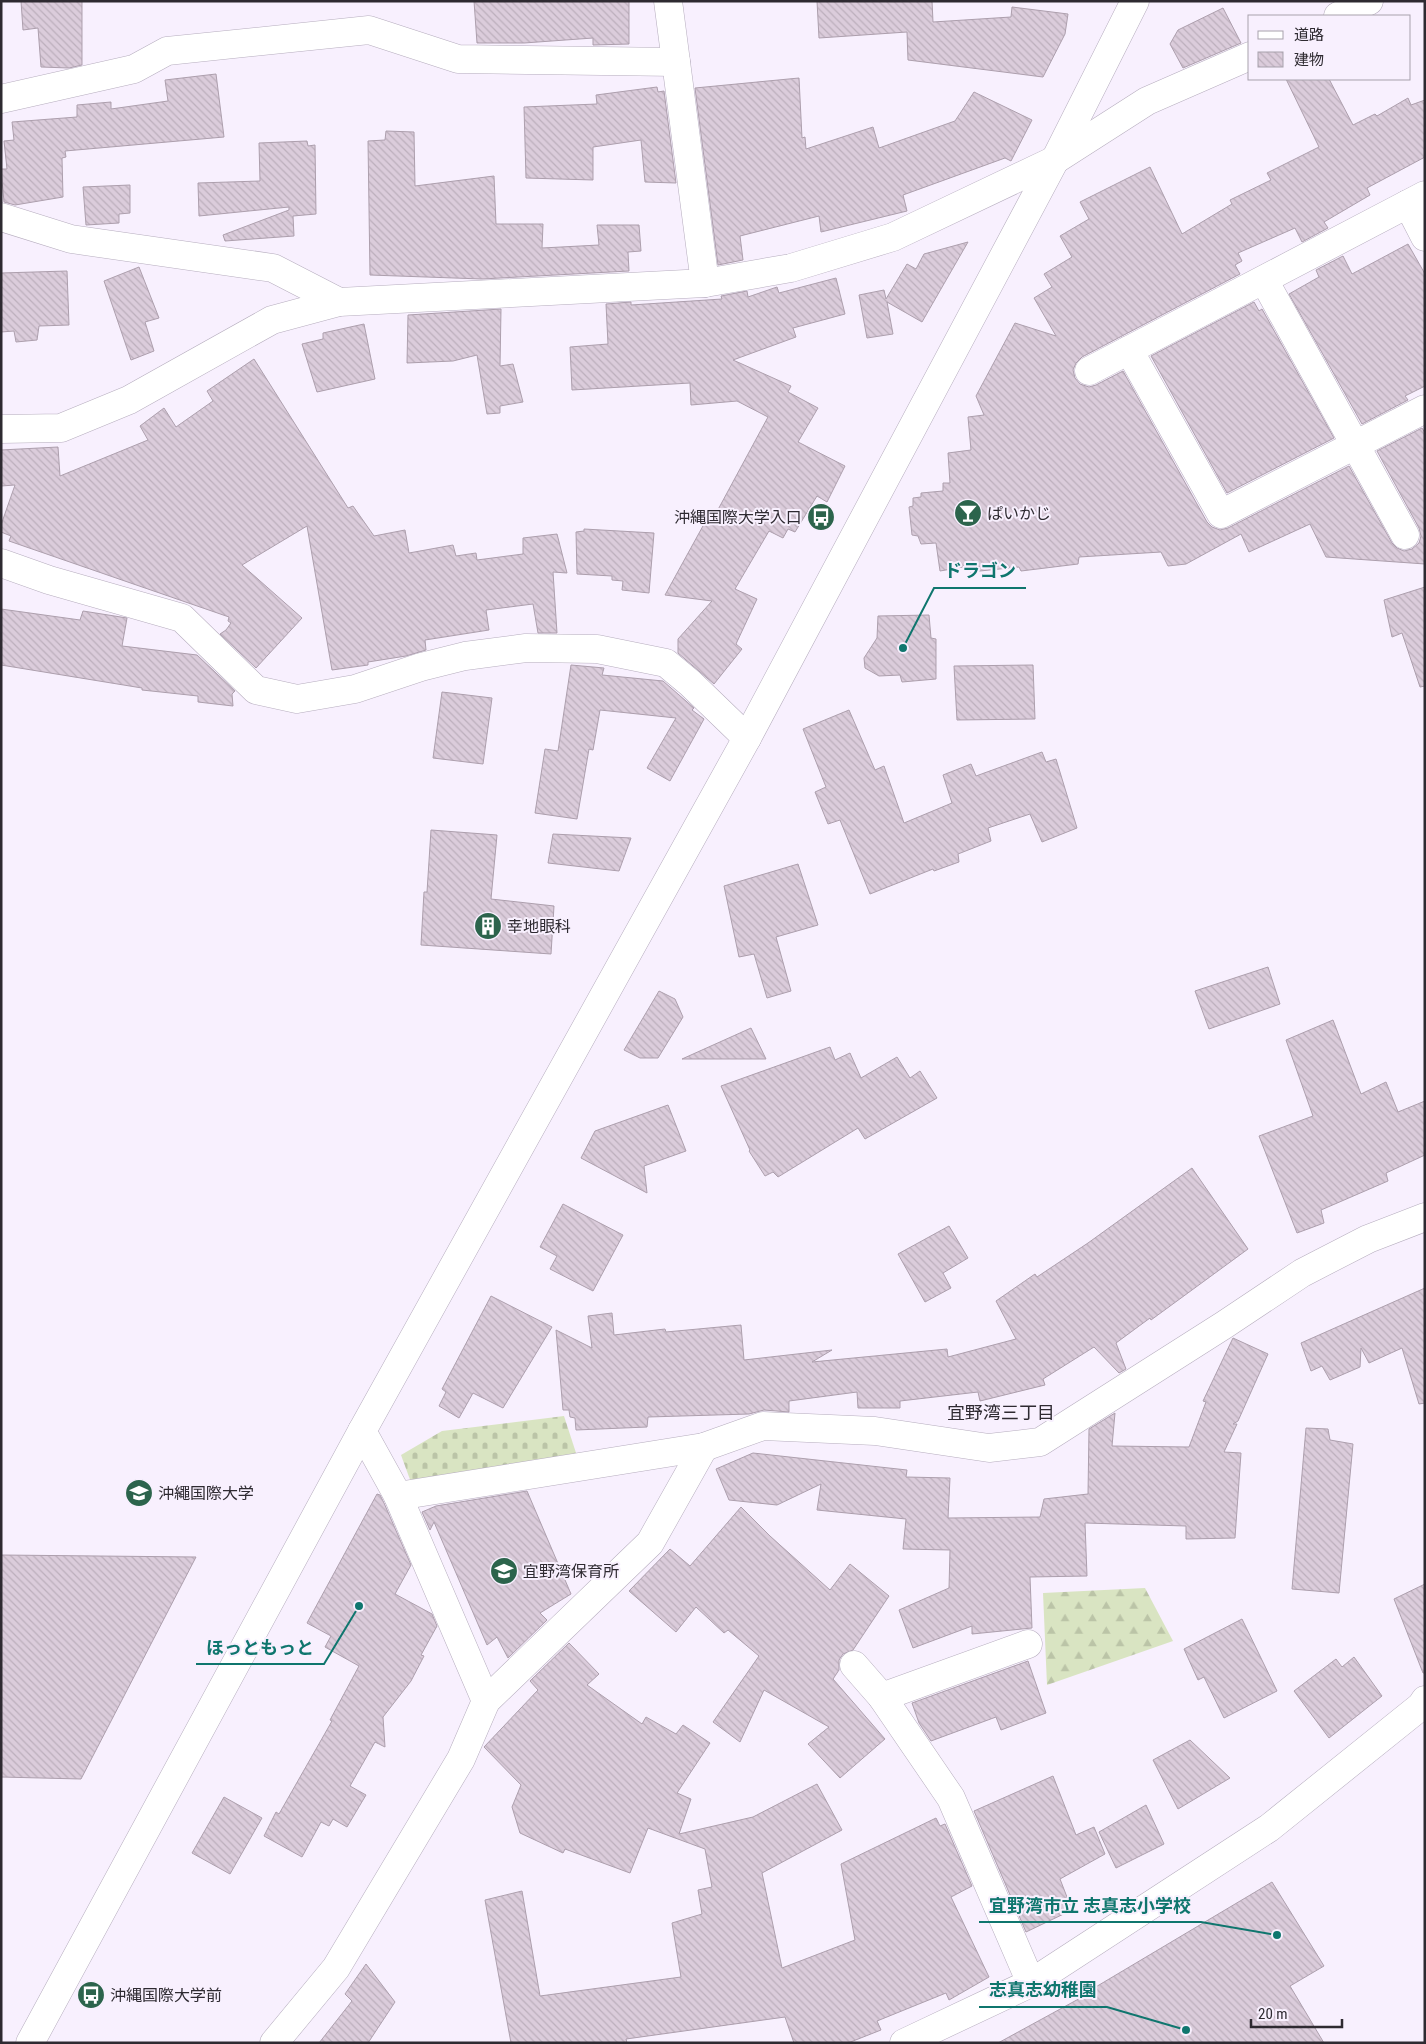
<svg xmlns="http://www.w3.org/2000/svg" width="1426" height="2044" viewBox="0 0 1426 2044" font-family="'Roboto Condensed','Noto Sans JP',sans-serif">
<style>
.forest{fill:url(#forest-firs)}
.cemetery{fill:url(#cemetery-stones)}
.building{fill:url(#building-back-hatch);stroke:#ad9fad}
.lines{fill:none;stroke-linecap:round;stroke-linejoin:round}
.minor-casing{stroke:#b6adbe;stroke-width:29}
.minor{stroke:#fff;stroke-width:28}
.labels{text-anchor:middle;dominant-baseline:central;stroke-width:4;stroke-linejoin:round;paint-order:stroke}
.poi-label{font-size:16px;fill:#2e2a31;stroke:#f8f0fe;text-anchor:start}
.neighbourhood-label{font-size:18px;fill:#2e2a31;stroke:#f8f0fe}
.leader{fill:none;stroke:#0f766e;stroke-width:2}
.callout-dot{fill:#0f766e;stroke:#f8f0fe;stroke-width:2}
.callout-label{font-size:18px;text-anchor:middle;font-weight:bold;fill:#0f766e;stroke:#f8f0fe;stroke-width:4;stroke-linejoin:round;paint-order:stroke}
</style>
<defs>
<pattern id="forest-firs" width="22" height="20" patternUnits="userSpaceOnUse" patternTransform="scale(1.25)"><rect width="22" height="20" fill="#d9e4c2"/><path d="M5 1l3.5 6h-7zM16 11l3.5 6h-7z" fill="#bbc4a7"/></pattern>
<pattern id="cemetery-stones" width="16" height="16" patternUnits="userSpaceOnUse" patternTransform="scale(1.25)"><rect width="16" height="16" fill="#d9e4c2"/><path d="M2 7V4a2 2 0 0 1 4 0v3zM10 15v-3a2 2 0 0 1 4 0v3z" fill="#bbc4a7"/></pattern>
<pattern id="building-back-hatch" width="6" height="6" patternUnits="userSpaceOnUse" patternTransform="scale(1.25)"><rect width="6" height="6" fill="#dbccdb"/><path d="M-1 5l2 2M0 0l6 6M5-1l2 2" fill="none" stroke="#bcafbc"/></pattern>
</defs>
<rect width="100%" height="100%" fill="#f8f0fe"/>
<!-- forest -->
<path class="forest" d="M 1145,1588 L 1173,1641 L 1047,1685 L 1043,1593 Z"/>
<!-- cemetery -->
<path class="cemetery" d="M 564,1416 L 577,1456 L 412,1485 L 401,1455 L 442,1431 Z"/>
<!-- building -->
<g class="building">
<path d="M 21,1 L 82,1 L 82,65 L 69,68 L 41,67 L 38,28 L 23,30 Z"/>
<path d="M 474,1 L 629,1 L 629,44 L 593,45 L 593,38 L 524,43 L 477,43 Z"/>
<path d="M 817,1 L 932,1 L 933,22 L 1011,17 L 1012,7 L 1068,14 L 1065,34 L 1043,77 L 908,60 L 907,32 L 819,38 Z"/>
<path d="M 1223,8 L 1241,43 L 1183,68 L 1170,44 L 1178,30 Z"/>
<path d="M 216,74 L 224,137 L 65,151 L 66,157 L 62,158 L 63,197 L 15,205 L 4,202 L 1,169 L 7,169 L 4,141 L 14,140 L 12,122 L 77,117 L 77,105 L 111,102 L 111,109 L 168,101 L 165,80 Z"/>
<path d="M 799,78 L 802,138 L 805,137 L 806,149 L 873,127 L 879,148 L 955,121 L 974,92 L 1032,120 L 1011,161 L 1005,158 L 903,195 L 907,211 L 821,232 L 819,216 L 740,236 L 743,260 L 718,265 L 695,88 Z"/>
<path d="M 1286,79 L 1329,79 L 1353,125 L 1375,114 L 1377,116 L 1408,98 L 1411,105 L 1425,100 L 1425,157 L 1367,188 L 1370,195 L 1324,222 L 1328,228 L 1302,242 L 1295,228 L 1238,253 L 1242,261 L 1235,265 L 1240,274 L 1082,357 L 1076,363 L 1073,370 L 1075,378 L 1080,384 L 1089,387 L 1096,385 L 1123,371 L 1207,522 L 1212,527 L 1220,530 L 1228,528 L 1349,466 L 1392,543 L 1397,548 L 1404,551 L 1412,549 L 1419,543 L 1421,536 L 1419,528 L 1377,451 L 1422,428 L 1425,433 L 1425,564 L 1326,557 L 1310,524 L 1249,552 L 1241,534 L 1186,564 L 1168,566 L 1161,552 L 1079,557 L 1078,564 L 1021,571 L 1019,567 L 970,572 L 969,566 L 940,571 L 936,543 L 921,544 L 918,536 L 912,535 L 909,507 L 913,506 L 913,498 L 921,497 L 921,493 L 943,491 L 943,483 L 950,483 L 948,453 L 971,450 L 968,417 L 984,415 L 976,396 L 1015,323 L 1056,336 L 1034,298 L 1052,287 L 1044,274 L 1072,257 L 1060,236 L 1089,219 L 1080,202 L 1150,167 L 1182,234 L 1232,204 L 1230,200 L 1271,180 L 1267,173 L 1319,147 Z"/>
<path d="M 657,87 L 658,92 L 664,91 L 676,183 L 645,182 L 641,140 L 593,147 L 593,180 L 526,178 L 524,107 L 597,104 L 596,95 Z"/>
<path d="M 386,131 L 414,132 L 415,186 L 494,176 L 496,224 L 543,224 L 542,248 L 599,245 L 597,225 L 639,225 L 641,251 L 628,252 L 629,271 L 482,279 L 370,275 L 368,141 L 385,140 Z"/>
<path d="M 307,141 L 308,146 L 315,145 L 316,214 L 293,216 L 294,236 L 225,241 L 223,235 L 289,210 L 289,207 L 199,216 L 198,183 L 260,181 L 259,143 Z"/>
<path d="M 130,185 L 130,213 L 119,214 L 119,223 L 86,225 L 83,187 Z"/>
<path d="M 968,242 L 922,322 L 887,302 L 893,334 L 867,338 L 859,295 L 884,290 L 886,299 L 907,264 L 916,269 L 924,254 Z"/>
<path d="M 1408,244 L 1425,274 L 1425,386 L 1405,396 L 1408,400 L 1362,424 L 1289,294 L 1319,277 L 1316,270 L 1343,256 L 1352,274 Z"/>
<path d="M 139,267 L 159,318 L 145,322 L 154,351 L 131,360 L 104,281 Z"/>
<path d="M 67,271 L 69,325 L 39,326 L 37,340 L 16,342 L 14,331 L 1,332 L 1,273 Z"/>
<path d="M 836,278 L 845,314 L 793,328 L 796,337 L 733,360 L 791,386 L 788,392 L 818,408 L 798,442 L 845,466 L 827,502 L 817,496 L 795,532 L 788,529 L 783,538 L 769,531 L 735,589 L 757,599 L 736,644 L 742,649 L 714,684 L 678,653 L 678,639 L 712,601 L 665,595 L 709,515 L 714,517 L 768,417 L 737,401 L 691,405 L 690,383 L 572,390 L 570,347 L 608,344 L 606,304 L 631,302 L 631,305 L 722,299 L 721,296 L 747,291 L 748,297 L 777,287 L 779,293 Z"/>
<path d="M 1254,302 L 1259,311 L 1262,309 L 1334,438 L 1227,493 L 1151,356 Z"/>
<path d="M 501,309 L 500,366 L 513,364 L 523,402 L 500,406 L 500,413 L 487,414 L 477,355 L 453,361 L 407,363 L 408,315 Z"/>
<path d="M 364,324 L 375,379 L 317,392 L 302,344 L 323,339 L 323,333 Z"/>
<path d="M 254,359 L 348,508 L 353,506 L 374,536 L 405,530 L 409,553 L 453,545 L 456,556 L 476,553 L 477,560 L 523,554 L 523,538 L 557,534 L 567,573 L 553,572 L 557,633 L 538,633 L 533,604 L 486,610 L 489,630 L 425,640 L 426,650 L 406,656 L 368,662 L 368,665 L 332,670 L 307,526 L 242,565 L 302,618 L 256,668 L 220,634 L 226,630 L 231,623 L 228,621 L 229,617 L 9,541 L 11,536 L 1,532 L 1,525 L 15,485 L 1,486 L 1,450 L 58,447 L 60,476 L 148,440 L 140,426 L 164,408 L 176,427 L 213,401 L 207,391 Z"/>
<path d="M 584,529 L 654,533 L 649,593 L 622,590 L 623,581 L 612,580 L 612,576 L 577,574 L 576,532 L 584,531 Z"/>
<path d="M 1425,587 L 1425,686 L 1420,687 L 1402,633 L 1392,637 L 1384,600 Z"/>
<path d="M 1,609 L 80,620 L 83,611 L 127,618 L 122,646 L 197,655 L 235,691 L 232,694 L 233,706 L 198,702 L 198,696 L 142,690 L 142,688 L 1,665 Z"/>
<path d="M 929,615 L 931,638 L 936,639 L 936,679 L 902,682 L 900,675 L 879,676 L 865,668 L 864,658 L 877,638 L 878,616 Z"/>
<path d="M 571,665 L 604,668 L 602,675 L 663,681 L 694,708 L 692,710 L 704,719 L 670,781 L 647,768 L 676,718 L 600,710 L 593,750 L 589,749 L 577,819 L 535,813 L 545,749 L 558,751 Z"/>
<path d="M 1033,665 L 1035,719 L 957,720 L 954,666 Z"/>
<path d="M 442,692 L 492,698 L 483,764 L 433,758 Z"/>
<path d="M 849,710 L 875,770 L 884,766 L 904,823 L 952,803 L 943,775 L 971,764 L 976,776 L 1042,752 L 1046,762 L 1056,759 L 1077,828 L 1042,842 L 1030,814 L 988,828 L 991,841 L 958,854 L 959,862 L 934,871 L 933,869 L 870,894 L 840,820 L 828,824 L 815,792 L 826,787 L 803,729 Z"/>
<path d="M 431,830 L 497,835 L 491,899 L 554,906 L 551,954 L 421,945 L 424,892 L 427,892 Z"/>
<path d="M 553,834 L 631,838 L 619,871 L 548,863 Z"/>
<path d="M 798,864 L 818,925 L 776,937 L 791,991 L 767,998 L 754,954 L 739,957 L 724,886 Z"/>
<path d="M 1268,967 L 1280,1004 L 1209,1029 L 1195,991 Z"/>
<path d="M 659,991 L 675,999 L 683,1017 L 658,1058 L 640,1058 L 624,1050 Z"/>
<path d="M 1333,1020 L 1361,1094 L 1386,1082 L 1398,1112 L 1425,1101 L 1425,1155 L 1386,1173 L 1388,1181 L 1321,1210 L 1324,1223 L 1297,1233 L 1259,1136 L 1313,1116 L 1286,1040 Z"/>
<path d="M 751,1028 L 766,1059 L 682,1059 Z"/>
<path d="M 830,1047 L 835,1060 L 850,1053 L 861,1078 L 897,1057 L 910,1078 L 920,1071 L 937,1098 L 865,1139 L 858,1128 L 778,1177 L 773,1172 L 765,1176 L 749,1151 L 750,1150 L 721,1086 Z"/>
<path d="M 668,1105 L 686,1151 L 644,1166 L 647,1193 L 581,1158 L 595,1131 Z"/>
<path d="M 1192,1168 L 1248,1249 L 1151,1320 L 1150,1318 L 1116,1343 L 1126,1369 L 1119,1373 L 1094,1347 L 1043,1379 L 1045,1385 L 980,1401 L 978,1392 L 900,1401 L 900,1408 L 858,1408 L 857,1392 L 789,1401 L 789,1412 L 764,1410 L 749,1414 L 648,1417 L 647,1427 L 576,1430 L 575,1418 L 570,1417 L 569,1410 L 563,1410 L 556,1330 L 592,1348 L 588,1316 L 612,1313 L 614,1335 L 665,1329 L 666,1332 L 741,1325 L 744,1360 L 832,1350 L 812,1362 L 947,1349 L 948,1357 L 1016,1339 L 996,1301 L 1035,1274 L 1037,1277 L 1088,1243 Z"/>
<path d="M 563,1204 L 623,1235 L 593,1291 L 550,1269 L 557,1256 L 540,1247 Z"/>
<path d="M 949,1226 L 968,1258 L 943,1273 L 951,1288 L 925,1302 L 898,1254 Z"/>
<path d="M 1425,1288 L 1425,1403 L 1419,1404 L 1402,1348 L 1369,1363 L 1361,1348 L 1360,1367 L 1330,1380 L 1322,1366 L 1311,1371 L 1301,1343 Z"/>
<path d="M 491,1296 L 552,1327 L 503,1408 L 473,1393 L 459,1418 L 439,1406 L 446,1392 L 442,1389 Z"/>
<path d="M 1233,1338 L 1268,1354 L 1238,1421 L 1233,1424 L 1237,1424 L 1224,1452 L 1241,1453 L 1235,1538 L 1186,1539 L 1186,1526 L 1085,1523 L 1087,1576 L 1030,1577 L 1032,1628 L 972,1634 L 972,1626 L 913,1648 L 899,1610 L 949,1588 L 950,1550 L 903,1549 L 906,1519 L 817,1510 L 821,1484 L 777,1505 L 729,1500 L 716,1469 L 753,1453 L 907,1470 L 906,1477 L 950,1478 L 948,1518 L 1040,1517 L 1044,1499 L 1088,1494 L 1089,1429 L 1115,1413 L 1112,1446 L 1189,1447 L 1206,1402 L 1203,1401 Z"/>
<path d="M 1306,1428 L 1328,1429 L 1330,1440 L 1353,1444 L 1339,1593 L 1292,1589 Z"/>
<path d="M 527,1491 L 571,1594 L 540,1613 L 547,1620 L 508,1658 L 497,1637 L 487,1645 L 434,1522 L 430,1530 L 422,1512 L 436,1506 Z"/>
<path d="M 377,1494 L 380,1495 L 384,1503 L 411,1565 L 395,1594 L 432,1614 L 437,1626 L 421,1655 L 424,1656 L 411,1681 L 383,1717 L 385,1747 L 375,1742 L 350,1786 L 366,1795 L 347,1827 L 333,1819 L 329,1826 L 321,1822 L 302,1857 L 264,1836 L 276,1812 L 279,1814 L 332,1721 L 330,1720 L 359,1666 L 325,1647 L 331,1636 L 307,1623 Z"/>
<path d="M 741,1507 L 770,1536 L 830,1590 L 850,1564 L 889,1596 L 853,1650 L 843,1654 L 839,1660 L 839,1670 L 833,1679 L 885,1739 L 840,1778 L 808,1744 L 829,1727 L 764,1690 L 740,1742 L 713,1722 L 759,1656 L 728,1630 L 724,1633 L 696,1607 L 676,1632 L 629,1591 L 670,1549 L 690,1566 Z"/>
<path d="M 1,1555 L 196,1557 L 81,1779 L 1,1777 Z"/>
<path d="M 1425,1584 L 1425,1673 L 1423,1673 L 1394,1599 Z"/>
<path d="M 1242,1619 L 1277,1691 L 1224,1718 L 1204,1677 L 1198,1680 L 1184,1649 Z"/>
<path d="M 569,1643 L 599,1674 L 587,1685 L 642,1724 L 646,1717 L 676,1734 L 683,1725 L 710,1743 L 677,1793 L 691,1799 L 679,1834 L 753,1817 L 817,1784 L 842,1830 L 762,1873 L 782,1968 L 855,1940 L 841,1864 L 936,1818 L 940,1826 L 945,1824 L 972,1886 L 951,1897 L 989,1977 L 949,2000 L 946,1993 L 877,2021 L 881,2030 L 848,2043 L 794,2043 L 785,2017 L 626,2039 L 627,2043 L 511,2043 L 485,1900 L 522,1891 L 540,1996 L 681,1977 L 672,1923 L 702,1914 L 698,1890 L 712,1887 L 705,1849 L 648,1828 L 630,1873 L 565,1849 L 563,1853 L 520,1833 L 512,1807 L 521,1785 L 484,1747 L 538,1690 L 530,1681 Z"/>
<path d="M 1354,1657 L 1382,1696 L 1329,1738 L 1294,1691 L 1336,1659 L 1342,1667 Z"/>
<path d="M 1028,1661 L 1046,1713 L 1001,1730 L 996,1717 L 931,1741 L 919,1723 L 912,1703 Z"/>
<path d="M 1190,1740 L 1230,1778 L 1178,1809 L 1153,1760 Z"/>
<path d="M 1053,1776 L 1076,1835 L 1094,1827 L 1105,1854 L 1060,1879 L 1072,1910 L 1026,1932 L 974,1811 Z"/>
<path d="M 224,1797 L 262,1818 L 230,1874 L 192,1853 Z"/>
<path d="M 1146,1805 L 1164,1844 L 1116,1868 L 1099,1832 Z"/>
<path d="M 1272,1882 L 1324,1966 L 1290,1986 L 1324,2043 L 998,2043 L 1095,1990 L 1094,1988 Z"/>
<path d="M 366,1964 L 395,2002 L 368,2043 L 319,2043 L 352,2001 L 345,1994 Z"/>
</g>
<g class="lines">
<!-- minor casing -->
<g class="minor-casing">
<g id="minor">
<path d="M 668,1 L 705,283"/>
<path d="M 1338,16 L 1369,1"/>
<path d="M 1,99 L 134,69 L 167,51 L 369,30 L 458,59 L 676,62"/>
<path d="M 1408,204 L 1425,237"/>
<path d="M 1,217 L 71,239 L 273,268 L 339,302"/>
<path d="M 1264,280 L 1405,535"/>
<path d="M 1129,350 L 1221,514 L 1425,409"/>
<path d="M 1089,371 L 1425,195"/>
<path d="M 1,429 L 61,428 L 129,400 L 272,320 L 339,302 L 705,283 L 791,268 L 893,237 L 1055,160 L 1147,101 L 1250,56"/>
<path d="M 1,563 L 49,580 L 182,618 L 256,690 L 297,699 L 355,689 L 421,667 L 465,656 L 526,648 L 597,649 L 666,663 L 690,683 L 747,738"/>
<path d="M 398,1496 L 704,1447 L 763,1426 L 875,1431 L 989,1448 L 1040,1442 L 1224,1325 L 1302,1273 L 1368,1239 L 1425,1217"/>
<path d="M 854,1665 L 882,1697 L 951,1798 L 1031,1983"/>
<path d="M 882,1697 L 1028,1644"/>
<path d="M 486,1701 L 650,1543 L 704,1447"/>
<path d="M 30,2043 L 362,1431 L 747,738 L 1055,160 L 1135,1"/>
<path d="M 274,2043 L 336,1968 L 461,1759 L 486,1701 L 398,1496 L 362,1431"/>
<path d="M 904,2043 L 1031,1983 L 1269,1828 L 1421,1706 L 1425,1700"/>
</g>
</g>
<!-- minor -->
<use href="#minor" class="minor"/>
</g>
<!-- icons -->
<defs>
<g id="bar-disc" transform="scale(1.4375)"><circle r="9.5" fill="#2c644c" stroke="#f8f0fe"/><path d="M-6-5H6L.8 .8V4.5H3.5V6h-7V4.5H-.8V.8Z" fill="#fff"/></g>
<g id="bus-disc" transform="scale(1.4375)"><circle r="9.5" fill="#2c644c" stroke="#f8f0fe"/><path d="M-5-6H5V4H4V6H2V4H-2V6H-4V4H-5ZM-3.5-4V0h7V-4ZM-3.5 1.2v1.5H-2V1.2ZM2 1.2v1.5H3.5V1.2Z" fill="#fff"/></g>
<g id="building-disc" transform="scale(1.4375)"><circle r="9.5" fill="#2c644c" stroke="#f8f0fe"/><path d="M-4-6H4V6H1V3H-1V6H-4ZM-2.5-4.3h1.7v1.8h-1.7ZM.8-4.3h1.7v1.8H.8ZM-2.5-1h1.7V.8h-1.7ZM.8-1h1.7V.8H.8Z" fill="#fff"/></g>
<g id="university-disc" transform="scale(1.4375)"><circle r="9.5" fill="#2c644c" stroke="#f8f0fe"/><path d="M0-5L7-2L0 1L-7-2ZM-4 1L0 2.5L4 1V4Q0 6-4 4Z" fill="#fff"/></g>
<g id="school-disc" transform="scale(1.4375)"><circle r="9.5" fill="#2c644c" stroke="#f8f0fe"/><path d="M0-5L7-2L0 1L-7-2ZM-4 1L0 2.5L4 1V4Q0 6-4 4Z" fill="#fff"/></g>
</defs>
<g fill-rule="evenodd">
<use href="#bar-disc" x="968" y="513"/>
<use href="#bus-disc" x="821" y="517"/>
<use href="#building-disc" x="488" y="926"/>
<use href="#university-disc" x="139" y="1493"/>
<use href="#school-disc" x="504" y="1571"/>
<use href="#bus-disc" x="91" y="1995"/>
</g>
<g class="labels">
<!-- poi labels -->
<g class="poi-label">
<text x="987" y="513">ぱいかじ</text>
<text x="802" y="517" text-anchor="end">沖縄国際大学入口</text>
<text x="507" y="926">幸地眼科</text>
<text x="158" y="1493">沖繩国際大学</text>
<text x="523" y="1571">宜野湾保育所</text>
<text x="110" y="1995">沖縄国際大学前</text>
</g>
<!-- neighbourhood labels -->
<g class="neighbourhood-label">
<text x="1001" y="1412">宜野湾三丁目</text>
</g>
</g>
<!-- callouts -->
<path class="leader" d="M903 648L934 588H1026M359 1606L324 1664H196M1277 1935L1201 1922H979M1186 2030L1107 2007H979"/>
<g class="callout-dot">
<circle cx="903" cy="648" r="5"/>
<circle cx="359" cy="1606" r="5"/>
<circle cx="1277" cy="1935" r="5"/>
<circle cx="1186" cy="2030" r="5"/>
</g>
<g class="callout-label">
<text x="980" y="577">ドラゴン</text>
<text x="260" y="1654">ほっともっと</text>
<text x="1090" y="1912">宜野湾市立 志真志小学校</text>
<text x="1043" y="1996">志真志幼稚園</text>
</g>
<!-- border -->
<rect width="1426" height="2044" fill="none" stroke="#2e2a31" stroke-width="5"/>
<!-- legend -->
<rect x="1248" y="15" width="162" height="65" fill="#f8f0fe" stroke="#a7a1ac"/>
<rect x="1258" y="31" width="25" height="8" fill="#ffffff" stroke="#a7a1ac"/>
<text x="1294" y="40" font-size="15" fill="#2e2a31">道路</text>
<rect x="1258" y="52" width="25" height="15" fill="url(#building-back-hatch)" stroke="#a7a1ac"/>
<text x="1294" y="65" font-size="15" fill="#2e2a31">建物</text>
<!-- scale -->
<path d="M1251 2019v8h91v-8" fill="none" stroke="#2e2a31" stroke-width="2.5"/>
<text x="1258" y="2019" font-size="15" fill="#2e2a31" stroke="#f8f0fe" stroke-width="4" paint-order="stroke">20 m</text>
</svg>
